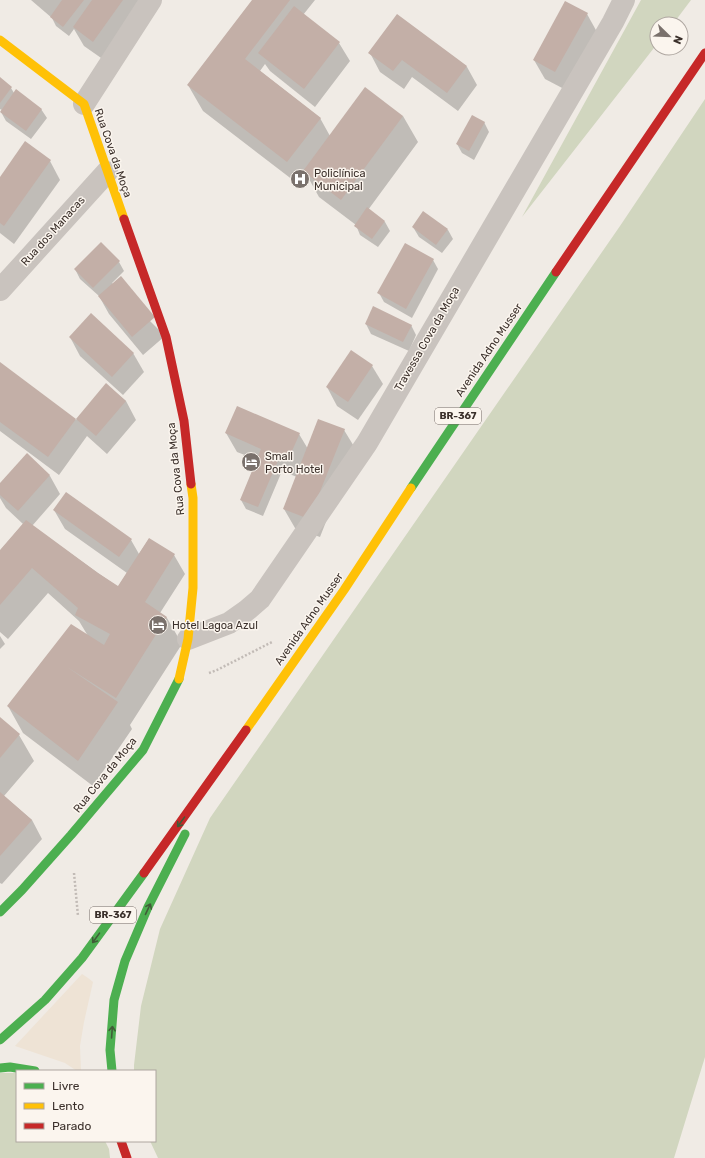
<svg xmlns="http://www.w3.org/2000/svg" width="705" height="1158" viewBox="0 0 705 1158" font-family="Rubik,sans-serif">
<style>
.green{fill:#d1d6bf}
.plaza{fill:#eee3d5}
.shadow{fill:#0003}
.building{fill:#c3afa7}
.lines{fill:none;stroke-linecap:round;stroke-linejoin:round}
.path{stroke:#c2bbb6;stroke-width:2.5;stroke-dasharray:2 2;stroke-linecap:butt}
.street{stroke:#c9c3be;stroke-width:22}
.fast{stroke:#4caf50;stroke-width:9}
.slow{stroke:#ffc107;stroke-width:9}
.jam{stroke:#c62828;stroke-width:9}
.oneway{stroke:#415c38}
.labels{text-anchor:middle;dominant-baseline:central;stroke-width:3;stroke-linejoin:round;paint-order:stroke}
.shield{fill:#fbf5ee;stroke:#756b66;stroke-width:1}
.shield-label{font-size:10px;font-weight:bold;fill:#3b302b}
.street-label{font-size:11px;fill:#3b302b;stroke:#fbf5ee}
.poi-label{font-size:11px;fill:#3b302b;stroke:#fbf5ee;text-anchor:start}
</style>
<rect width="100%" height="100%" fill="#f0ebe5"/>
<!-- green -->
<g class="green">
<path d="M 641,0 L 691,0 L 673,24 L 657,24 L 657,44 L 522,217 Z"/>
<path d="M 705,99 L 705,1057 L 674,1158 L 158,1158 L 150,1141 L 155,1141 L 155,1071 L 134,1071 L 134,1065 L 141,1006 L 160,929 L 210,818 L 620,226 Z"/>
<path d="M 0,1073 L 17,1073 L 17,1141 L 105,1141 L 109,1149 L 110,1158 L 0,1158 Z"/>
</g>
<!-- plaza -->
<path class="plaza" d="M 82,974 L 88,978 L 93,982 L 84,1022 L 80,1046 L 81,1071 L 77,1071 L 65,1063 L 15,1046 Z"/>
<!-- shadow -->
<g class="shadow">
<path d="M 31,0 L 147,0 L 104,60 L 84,46 L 74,29 L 69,36 L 56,26 L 52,18 Z"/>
<path d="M 253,0 L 315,0 L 303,15 L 339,43 L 350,61 L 315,107 L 270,71 L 265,64 L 260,71 L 320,118 L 330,136 L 403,116 L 418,142 L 368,210 L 385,222 L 390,231 L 378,247 L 360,235 L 356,225 L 319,197 L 309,179 L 302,187 L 203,111 L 188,85 Z"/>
<path d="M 587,14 L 597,32 L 566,90 L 545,79 L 534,60 Z"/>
<path d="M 397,16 L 467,67 L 477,85 L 458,111 L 412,77 L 404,89 L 380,72 L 370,53 Z"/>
<path d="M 0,80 L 11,88 L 14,93 L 41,109 L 47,118 L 31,139 L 6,121 L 1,112 L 2,110 L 0,109 Z"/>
<path d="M 484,122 L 489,132 L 474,160 L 462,153 L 457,144 Z"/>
<path d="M 50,161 L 60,180 L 14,244 L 0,233 L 0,178 Z"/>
<path d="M 413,227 L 448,230 L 453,239 L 442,253 L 419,237 Z"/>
<path d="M 433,260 L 438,269 L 412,318 L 384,302 L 379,293 Z"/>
<path d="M 119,262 L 124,271 L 112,283 L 165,336 L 143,355 L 109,314 L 99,296 L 80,279 L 75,269 Z"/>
<path d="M 366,324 L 411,325 L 416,335 L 409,351 L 371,334 Z"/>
<path d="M 70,337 L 133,353 L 144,372 L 123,395 L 80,356 Z"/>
<path d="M 0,363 L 76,420 L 106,385 L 126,401 L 136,420 L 107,454 L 87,436 L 59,475 L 0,431 Z"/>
<path d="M 372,366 L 383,384 L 358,420 L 337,406 L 327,387 Z"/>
<path d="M 344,430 L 355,448 L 320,537 L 295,528 L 284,509 L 297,477 L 282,471 L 263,516 L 246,509 L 241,500 L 257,460 L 237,452 L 226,433 L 299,434 L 308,449 Z"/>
<path d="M 27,455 L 50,476 L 60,494 L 32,526 L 98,573 L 118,587 L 127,573 L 65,529 L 54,510 L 66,494 L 131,540 L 139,554 L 149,539 L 174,555 L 185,574 L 160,613 L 167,618 L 182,644 L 130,725 L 132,729 L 93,786 L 23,733 L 8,706 L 88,636 L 79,621 L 48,593 L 8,639 L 0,632 L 0,551 L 23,524 L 6,508 L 0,498 L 0,484 Z"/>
<path d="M 0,636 L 5,644 L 0,649 Z"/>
<path d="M 0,718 L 19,735 L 34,761 L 4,796 L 32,820 L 42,839 L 2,884 L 0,883 Z"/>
</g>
<!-- building -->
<g class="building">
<path d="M 62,0 L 84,0 L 63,27 L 50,17 Z"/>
<path d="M 92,0 L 123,0 L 93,42 L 73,27 Z"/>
<path d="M 252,0 L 290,0 L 245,59 L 321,118 L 287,162 L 187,85 Z"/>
<path d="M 565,1 L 588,13 L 555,72 L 533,60 Z"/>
<path d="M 294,6 L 340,42 L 304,89 L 258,53 Z"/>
<path d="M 397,14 L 467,66 L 447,93 L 402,60 L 393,71 L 368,53 Z"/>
<path d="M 0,77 L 12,87 L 0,103 Z"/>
<path d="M 365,87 L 403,116 L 341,200 L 303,171 Z"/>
<path d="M 16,89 L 42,109 L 26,131 L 0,112 Z"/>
<path d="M 472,115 L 485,122 L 469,151 L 456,144 Z"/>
<path d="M 25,141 L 51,160 L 4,226 L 0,223 L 0,177 Z"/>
<path d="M 367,207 L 385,221 L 372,239 L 354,226 Z"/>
<path d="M 423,211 L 448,229 L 436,245 L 412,227 Z"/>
<path d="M 101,242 L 120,261 L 93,288 L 74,269 Z"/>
<path d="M 405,243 L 434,259 L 406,309 L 377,293 Z"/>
<path d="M 121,276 L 155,317 L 132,337 L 98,296 Z"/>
<path d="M 373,306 L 412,325 L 403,342 L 365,324 Z"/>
<path d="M 91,313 L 134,353 L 112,377 L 69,337 Z"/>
<path d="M 351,350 L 373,365 L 348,402 L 326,387 Z"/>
<path d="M 0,362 L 76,419 L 48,457 L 0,422 Z"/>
<path d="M 106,383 L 126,401 L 96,436 L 76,419 Z"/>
<path d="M 237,406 L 300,433 L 288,460 L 280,456 L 258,507 L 240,500 L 261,449 L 225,433 Z"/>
<path d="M 318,419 L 345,429 L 309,519 L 283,509 Z"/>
<path d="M 27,453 L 50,475 L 18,511 L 0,495 L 0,483 Z"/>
<path d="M 66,492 L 132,539 L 119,557 L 53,510 Z"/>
<path d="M 26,520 L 98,573 L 118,586 L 149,538 L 175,554 L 145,602 L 167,617 L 116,698 L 67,667 L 118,702 L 78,761 L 7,706 L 71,624 L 104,645 L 110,634 L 75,615 L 78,608 L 32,568 L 0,605 L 0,550 Z"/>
<path d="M 0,717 L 20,734 L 0,758 Z"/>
<path d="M 0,792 L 32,820 L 0,856 Z"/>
</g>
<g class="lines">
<!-- path -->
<g class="path">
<path d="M 209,673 L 217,670 L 272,642"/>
<path d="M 74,873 L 78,916"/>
</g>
<!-- street -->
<g class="street">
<path d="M 84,104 L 151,0"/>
<path d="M 0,290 L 107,172"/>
<path d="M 188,639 L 229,623 L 246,611 L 260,599 L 367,443 L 613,22 L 624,0"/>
</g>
<!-- fast -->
<g class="fast">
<path d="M 411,488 L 556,272"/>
<path d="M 0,912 L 22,890 L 71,835 L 143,750 L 179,679"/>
<path d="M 0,1040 L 45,1000 L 82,958 L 144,873"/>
<path d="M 0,1068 L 10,1067 L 35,1071"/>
<path d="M 112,1071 L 110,1050 L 114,1000 L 125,961 L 148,907 L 185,834"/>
</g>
<!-- slow -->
<g class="slow">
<path d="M 0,40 L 84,104 L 124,219"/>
<path d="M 179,679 L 188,639 L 193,588 L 193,498 L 191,484"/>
<path d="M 246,730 L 344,590 L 411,488"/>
</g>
<!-- jam -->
<g class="jam">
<path d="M 124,219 L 166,337 L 184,421 L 191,484"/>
<path d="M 556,272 L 705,53"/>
<path d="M 144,873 L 246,730"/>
<path d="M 121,1141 L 127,1158"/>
</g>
</g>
<!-- one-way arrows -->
<defs><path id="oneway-shaft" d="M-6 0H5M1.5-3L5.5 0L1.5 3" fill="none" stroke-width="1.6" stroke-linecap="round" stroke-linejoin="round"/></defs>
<g class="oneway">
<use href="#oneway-shaft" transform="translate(181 822) rotate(126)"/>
<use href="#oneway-shaft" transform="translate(148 909) rotate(-65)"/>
<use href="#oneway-shaft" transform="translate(96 938) rotate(126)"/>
<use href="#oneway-shaft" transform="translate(112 1032) rotate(-86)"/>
</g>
<!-- icons -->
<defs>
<g id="hospital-disc" transform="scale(1)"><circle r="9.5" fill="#7a716c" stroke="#fbf5ee"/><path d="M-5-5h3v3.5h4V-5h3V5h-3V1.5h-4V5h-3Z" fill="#fff"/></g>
<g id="hotel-disc" transform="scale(1)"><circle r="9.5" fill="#7a716c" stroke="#fbf5ee"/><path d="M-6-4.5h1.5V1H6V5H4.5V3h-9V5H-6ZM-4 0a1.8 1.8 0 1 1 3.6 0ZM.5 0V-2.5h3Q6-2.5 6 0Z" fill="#fff"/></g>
</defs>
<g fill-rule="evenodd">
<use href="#hospital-disc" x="300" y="179"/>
<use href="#hotel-disc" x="251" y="462"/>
<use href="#hotel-disc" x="158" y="625"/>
</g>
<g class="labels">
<!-- shield labels -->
<g class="shield">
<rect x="435" y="408" width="46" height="16" rx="3"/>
<rect x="90" y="907" width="46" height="16" rx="3"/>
</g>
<g class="shield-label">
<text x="458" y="416">BR-367</text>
<text x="113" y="915">BR-367</text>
</g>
<!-- street labels -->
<g class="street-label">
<text transform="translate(113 153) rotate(71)">Rua Cova da Moça</text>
<text transform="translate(53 231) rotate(-48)">Rua dos Manacas</text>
<text transform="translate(427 339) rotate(-60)">Travessa Cova da Moça</text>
<text transform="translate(489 350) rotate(-56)">Avenida Adno Musser</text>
<text transform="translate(176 469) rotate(-96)">Rua Cova da Moça</text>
<text transform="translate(309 619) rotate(-55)">Avenida Adno Musser</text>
<text transform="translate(105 775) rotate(-51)">Rua Cova da Moça</text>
</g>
<!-- poi labels -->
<g class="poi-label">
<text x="314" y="173">Policlínica<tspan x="314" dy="13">Municipal</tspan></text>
<text x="265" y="456">Small<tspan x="265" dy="13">Porto Hotel</tspan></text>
<text x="172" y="625">Hotel Lagoa Azul</text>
</g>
</g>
<!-- legend -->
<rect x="16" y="1070" width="140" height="72" fill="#fbf5ee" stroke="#aea6a0"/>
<rect x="24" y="1083" width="20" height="6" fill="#4caf50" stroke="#aea6a0"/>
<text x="52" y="1090" font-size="12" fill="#3b302b">Livre</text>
<rect x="24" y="1103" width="20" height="6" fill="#ffc107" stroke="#aea6a0"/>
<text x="52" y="1110" font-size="12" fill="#3b302b">Lento</text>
<rect x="24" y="1123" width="20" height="6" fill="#c62828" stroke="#aea6a0"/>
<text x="52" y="1130" font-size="12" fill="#3b302b">Parado</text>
<!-- north arrow -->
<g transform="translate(669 36) rotate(113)"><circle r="19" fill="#fbf5ee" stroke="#aea6a0"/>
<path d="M0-3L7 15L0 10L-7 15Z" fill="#7a716c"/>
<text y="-6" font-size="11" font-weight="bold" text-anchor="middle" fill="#3b302b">N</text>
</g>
</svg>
